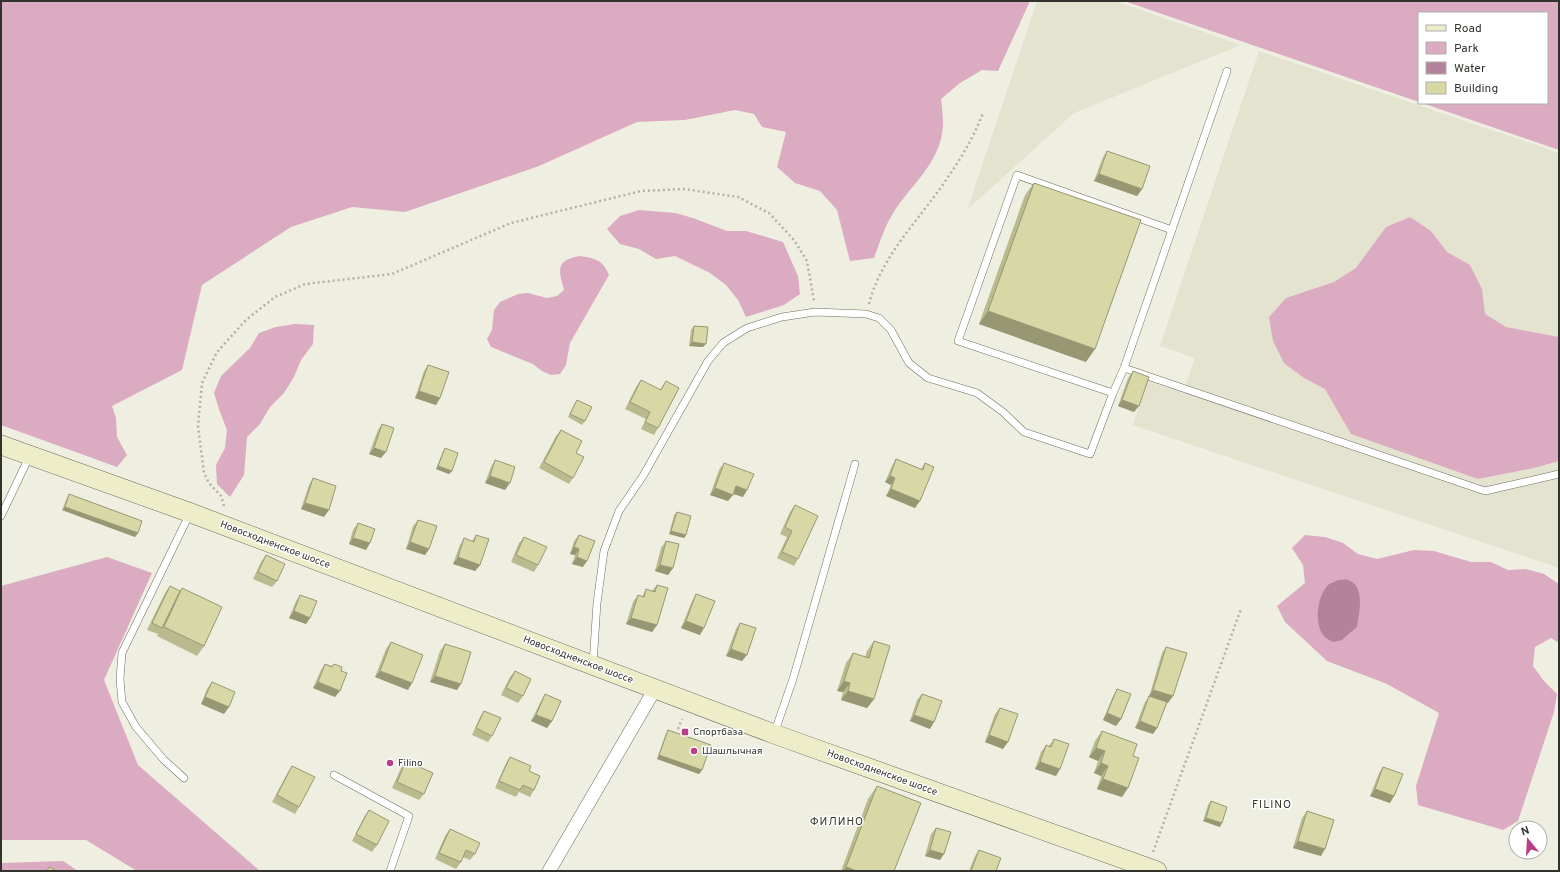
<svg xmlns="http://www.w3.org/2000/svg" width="1560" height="872" viewBox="0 0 1560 872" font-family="Overpass,sans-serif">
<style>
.built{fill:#e3e3cf}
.green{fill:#dbabc2;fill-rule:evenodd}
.water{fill:#b3839b}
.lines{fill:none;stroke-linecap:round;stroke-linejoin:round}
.lane-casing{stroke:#6d6d61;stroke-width:8}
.street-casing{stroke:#6d6d61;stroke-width:14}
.secondary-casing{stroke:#6d6d61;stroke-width:20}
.path{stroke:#b0b0a5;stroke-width:2.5;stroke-dasharray:2 3;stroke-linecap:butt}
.lane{stroke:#fff;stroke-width:7}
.street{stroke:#fff;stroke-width:13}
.secondary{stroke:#eeedca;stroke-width:19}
.wall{fill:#baba8f}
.shaded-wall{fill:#979774}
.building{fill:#d8d8a6;stroke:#979774}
.poi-dot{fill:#bb3c88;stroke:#fff;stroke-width:1.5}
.labels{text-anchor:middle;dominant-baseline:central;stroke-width:3;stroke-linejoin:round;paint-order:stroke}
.street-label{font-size:10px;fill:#32322d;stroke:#fff}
.poi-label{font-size:10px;fill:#32322d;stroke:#fff;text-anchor:start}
.neighbourhood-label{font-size:11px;letter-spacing:1px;fill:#35352a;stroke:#fff}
</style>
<rect width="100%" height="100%" fill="#efefe1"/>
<!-- built -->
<g class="built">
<path d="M 1037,1 L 1115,1 L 1241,45 L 1074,113 L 967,210 Z"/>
<path d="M 1259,51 L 1559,153 L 1559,568 L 1133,425 L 1147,381 L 1183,393 L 1195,358 L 1160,346 Z"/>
</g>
<!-- green -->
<g class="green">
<path d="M 1,1 L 1030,1 L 998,71 L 982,70 L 960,83 L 941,99 C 942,107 943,116 943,124 C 942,160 914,182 895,210 C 885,225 880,242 874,258 L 850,261 L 837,210 L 820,191 L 795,183 L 777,167 L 786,132 L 762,127 L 754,114 L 735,110 L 685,120 L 637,122 L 539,166 L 405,212 L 352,207 L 291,227 L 202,285 L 182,370 L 112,406 L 116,418 L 117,437 L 127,455 L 117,467 L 1,425 Z"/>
<path d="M 1124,1 L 1559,1 L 1559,150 L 1422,103 L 1547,103 L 1547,13 L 1419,13 L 1419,102 Z"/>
<path d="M 639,210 L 675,213 L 693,218 L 727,231 L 746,231 L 783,242 L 798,276 L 800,294 L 784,305 L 746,317 L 738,300 L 726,285 L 710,273 L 675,256 L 656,259 L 639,249 L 620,244 L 607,229 L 620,216 Z"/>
<path d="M 1410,217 L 1431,231 L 1447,252 L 1470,265 L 1482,289 L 1485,314 L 1506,327 L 1559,337 L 1559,461 L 1534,468 L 1478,479 L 1351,434 L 1325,389 L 1304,378 L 1284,363 L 1273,341 L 1269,317 L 1286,298 L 1334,282 L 1356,268 L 1386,227 Z"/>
<path d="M 580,256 C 595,258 604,261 609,275 L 570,343 L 566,365 L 560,374 L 551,375 L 542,371 L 533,364 L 491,347 L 487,339 L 492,330 L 494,310 L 500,302 L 518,294 L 528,293 L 547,298 L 557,296 L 564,290 C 558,269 556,260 580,256 Z"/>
<path d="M 295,324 L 314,325 L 313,344 L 301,360 L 294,377 L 284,393 L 270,407 L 260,424 L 247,437 L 244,475 L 230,497 L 217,484 L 216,465 L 225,448 L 227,430 L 220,412 L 214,393 L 221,376 L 250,348 L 259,333 L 276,327 Z"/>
<path d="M 1305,535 L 1325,537 L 1343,543 L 1358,554 L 1377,559 L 1414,550 L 1434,551 L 1471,562 L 1491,562 L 1508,570 L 1526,569 L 1544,574 L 1559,584 L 1559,643 L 1551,638 L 1535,647 L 1533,666 L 1544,681 L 1557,694 L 1554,712 L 1518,821 L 1503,830 L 1418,805 L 1416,786 L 1439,713 L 1387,684 L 1327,661 L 1285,622 L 1277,606 L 1305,583 L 1303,565 L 1292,548 ZM 1329,584 L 1357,627 L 1342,640 L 1318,609 L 1324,592 Z"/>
<path d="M 107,557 L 152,573 L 104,680 L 138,765 L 260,871 L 137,871 L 86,840 L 1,840 L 1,586 Z"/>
<path d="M 63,861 L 78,871 L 1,871 L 1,863 Z"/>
</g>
<!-- water -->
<path class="water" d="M 1338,580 C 1341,580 1345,579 1348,580 C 1366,586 1359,614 1357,627 L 1342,640 L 1333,642 C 1331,641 1327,639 1325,637 C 1313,625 1317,595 1329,584 C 1331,583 1335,582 1338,580 Z"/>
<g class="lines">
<!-- lane casing -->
<g class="lane-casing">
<g id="lane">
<path d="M 1227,71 L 1124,368 L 1485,491 L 1559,474"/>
<path d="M 1124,368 L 1113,393 L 958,341 L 1017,175 L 1172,230"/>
<path d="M 1,516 L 30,455"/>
<path d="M 593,664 L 597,603 L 604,551 L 619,511 L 643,476 L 708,361 L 723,343 L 747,328 L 782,317 L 815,312 L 866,314 L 879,318 L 891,330 L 909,363 L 928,378 L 977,393 L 1003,412 L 1024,432 L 1090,454 L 1113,393"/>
<path d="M 774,734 L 793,679 L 855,464"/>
<path d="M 334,775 L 409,816 L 390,871"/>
<path d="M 184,778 L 164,760 L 136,727 L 122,702 L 120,679 L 122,653 L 190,513"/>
</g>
</g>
<!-- street casing -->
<g class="street-casing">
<path id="street" d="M 549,871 L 655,689"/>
</g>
<!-- secondary casing -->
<g class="secondary-casing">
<path id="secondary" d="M 1,445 L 191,513 L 774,734 L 1157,871"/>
</g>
<!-- path -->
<g class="path">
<path d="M 869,304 C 881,257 917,222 944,183 C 960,160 973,139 983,113"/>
<path d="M 224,506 L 221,496 L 209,483 L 204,473 L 198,426 L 202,383 L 217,352 L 246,320 L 275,297 L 305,284 L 392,274 L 511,223 L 641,191 L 685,189 L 738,197 L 769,213 L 794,240 L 807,261 L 814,301"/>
<path d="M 678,729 L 682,719"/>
<path d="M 1153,852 L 1241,609"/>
</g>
<!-- lane -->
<use href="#lane" class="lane"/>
<!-- street -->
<use href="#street" class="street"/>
<!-- secondary -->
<use href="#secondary" class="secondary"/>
</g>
<!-- wall -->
<g class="wall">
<path d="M 1107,151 L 1142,189 L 1137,196 L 1094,181 L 1103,157 Z"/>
<path d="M 1034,183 L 1086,362 L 979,324 L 1025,195 Z"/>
<path d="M 694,326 L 703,347 L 689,346 L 691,330 Z"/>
<path d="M 428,365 L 440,398 L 436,405 L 415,398 L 424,371 Z"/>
<path d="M 1133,371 L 1134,412 L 1118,406 L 1128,378 Z"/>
<path d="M 641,380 L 660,390 L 666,381 L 658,428 L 654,435 L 641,429 L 646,419 L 625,409 L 636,387 Z"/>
<path d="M 577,400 L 585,421 L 582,425 L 568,417 L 575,403 Z"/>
<path d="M 382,424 L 381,458 L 369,454 L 378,430 Z"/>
<path d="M 561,430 L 576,453 L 573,478 L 569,484 L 539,468 L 556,436 Z"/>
<path d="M 445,448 L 452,471 L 449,474 L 436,469 L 443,451 Z"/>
<path d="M 896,459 L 921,469 L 925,463 L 915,508 L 886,496 L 891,485 L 885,482 L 892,466 Z"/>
<path d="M 495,460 L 505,490 L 485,483 L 491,467 Z"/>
<path d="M 724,463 L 747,490 L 743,497 L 733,494 L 728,501 L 710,495 L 719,470 Z"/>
<path d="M 313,478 L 324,517 L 301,509 L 309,485 Z"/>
<path d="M 69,494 L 138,533 L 135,537 L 62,510 L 67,498 Z"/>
<path d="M 795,505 L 798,559 L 794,566 L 777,558 L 787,537 L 780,534 L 790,512 Z"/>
<path d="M 677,512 L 686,535 L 684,538 L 669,534 L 674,515 Z"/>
<path d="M 418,520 L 429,549 L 425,555 L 406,549 L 413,526 Z"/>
<path d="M 358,523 L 366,550 L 349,544 L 353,530 Z"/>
<path d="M 476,535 L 480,565 L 475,571 L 453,564 L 460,545 L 464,538 L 472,541 Z"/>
<path d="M 579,535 L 583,567 L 572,564 L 575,555 L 570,554 L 574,541 Z"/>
<path d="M 524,537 L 538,565 L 534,572 L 511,562 L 519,543 Z"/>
<path d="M 666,541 L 673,568 L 668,575 L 655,571 L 661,548 Z"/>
<path d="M 266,555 L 277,581 L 272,587 L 253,579 L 261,562 Z"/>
<path d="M 657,585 L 657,625 L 652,632 L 626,624 L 633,602 L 638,595 L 642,597 L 646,589 L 652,591 Z"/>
<path d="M 170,586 L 180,591 L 182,588 L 204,646 L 197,656 L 157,636 L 158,634 L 147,630 L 165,593 Z"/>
<path d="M 696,594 L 700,635 L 681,628 L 692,601 Z"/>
<path d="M 300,595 L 310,618 L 306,624 L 289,618 L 296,601 Z"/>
<path d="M 740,623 L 742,661 L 726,656 L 736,629 Z"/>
<path d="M 874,641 L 874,699 L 867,708 L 841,700 L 843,692 L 837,691 L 846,663 L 853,653 L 865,657 L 867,651 Z"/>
<path d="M 391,642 L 408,690 L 375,677 L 386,649 Z"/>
<path d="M 445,644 L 457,690 L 430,682 L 440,651 Z"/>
<path d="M 1166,647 L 1168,703 L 1167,703 L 1157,728 L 1153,734 L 1135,728 L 1145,702 L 1149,697 L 1162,653 Z"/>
<path d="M 325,664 L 332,666 L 334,664 L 341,671 L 335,697 L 313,688 L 321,670 Z"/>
<path d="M 515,671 L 523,696 L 518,703 L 501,695 L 510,677 Z"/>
<path d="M 212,682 L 224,714 L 201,704 L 207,689 Z"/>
<path d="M 1117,689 L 1121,719 L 1116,726 L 1103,720 L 1113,696 Z"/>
<path d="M 545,694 L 552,721 L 547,728 L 531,721 L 541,701 Z"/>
<path d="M 922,694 L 930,729 L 910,721 L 917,700 Z"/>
<path d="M 1000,708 L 1003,749 L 985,742 L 995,714 Z"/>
<path d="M 484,711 L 492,736 L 488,742 L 472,735 L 480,717 Z"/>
<path d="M 668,730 L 702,770 L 699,774 L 657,759 L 666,733 Z"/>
<path d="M 1102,731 L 1133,756 L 1122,797 L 1097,789 L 1101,776 L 1094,773 L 1098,761 L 1089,757 L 1095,741 Z"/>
<path d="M 1054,739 L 1056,776 L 1035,769 L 1041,752 L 1046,745 L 1049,746 Z"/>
<path d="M 510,757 L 529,771 L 534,790 L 530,797 L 519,792 L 516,797 L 495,788 L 506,763 Z"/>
<path d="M 406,761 L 424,794 L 419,800 L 392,788 L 401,768 Z"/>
<path d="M 292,766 L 299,807 L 295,814 L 272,802 L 288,772 Z"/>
<path d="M 1383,767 L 1390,803 L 1370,796 L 1379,773 Z"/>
<path d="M 877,786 L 894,871 L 841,871 L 868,799 Z"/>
<path d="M 1211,801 L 1220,827 L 1203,821 L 1208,805 Z"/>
<path d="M 369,810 L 377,845 L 372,852 L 352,841 L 364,817 Z"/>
<path d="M 1307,811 L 1321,856 L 1293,848 L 1302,818 Z"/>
<path d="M 936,828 L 940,860 L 925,856 L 931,834 Z"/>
<path d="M 450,829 L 475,854 L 470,860 L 463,857 L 461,862 L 456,869 L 435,859 L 445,836 Z"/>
<path d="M 979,850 L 996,871 L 969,871 L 975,856 Z"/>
</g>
<!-- shaded-wall -->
<g class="shaded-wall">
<path d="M 1099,174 L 1142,189 L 1137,196 L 1094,181 Z"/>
<path d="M 988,311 L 1095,349 L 1086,362 L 979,324 Z"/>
<path d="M 692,342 L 706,344 L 703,347 L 689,346 Z"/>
<path d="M 419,391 L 440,398 L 436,405 L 415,398 Z"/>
<path d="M 1122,400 L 1139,406 L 1134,412 L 1118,406 Z"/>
<path d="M 374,448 L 386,452 L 381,458 L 369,454 Z"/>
<path d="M 438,466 L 452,471 L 449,474 L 436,469 Z"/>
<path d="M 490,476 L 510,483 L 505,490 L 485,483 Z"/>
<path d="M 890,476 L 895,478 L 891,485 L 885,482 Z"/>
<path d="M 736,486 L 747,490 L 743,497 L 731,493 Z"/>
<path d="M 715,488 L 733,495 L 728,501 L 710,495 Z"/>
<path d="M 891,489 L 920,501 L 915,508 L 886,496 Z"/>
<path d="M 305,503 L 329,510 L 324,517 L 301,509 Z"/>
<path d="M 65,507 L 138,533 L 135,537 L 62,510 Z"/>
<path d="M 671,531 L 686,535 L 684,538 L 669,534 Z"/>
<path d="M 353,538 L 370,543 L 366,550 L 349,544 Z"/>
<path d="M 410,542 L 429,549 L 425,555 L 406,549 Z"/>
<path d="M 574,547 L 579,549 L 575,555 L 570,554 Z"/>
<path d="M 458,557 L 480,565 L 475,571 L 453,564 Z"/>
<path d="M 577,557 L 587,561 L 583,567 L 572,564 Z"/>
<path d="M 660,565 L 673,568 L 668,575 L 655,571 Z"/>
<path d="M 294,611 L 310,618 L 306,624 L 289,618 Z"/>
<path d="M 631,618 L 657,625 L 652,632 L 626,624 Z"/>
<path d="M 686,621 L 704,628 L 700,635 L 681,628 Z"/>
<path d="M 731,649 L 747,655 L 742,661 L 726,656 Z"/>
<path d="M 380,671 L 412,683 L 408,690 L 375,677 Z"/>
<path d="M 435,676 L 461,684 L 457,690 L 430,682 Z"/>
<path d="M 844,681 L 850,683 L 843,692 L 837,691 Z"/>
<path d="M 318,682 L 340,691 L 335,697 L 313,688 Z"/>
<path d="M 1153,690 L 1173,696 L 1168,703 L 1148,697 Z"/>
<path d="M 848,691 L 874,699 L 867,708 L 841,700 Z"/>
<path d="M 205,697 L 229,707 L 224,714 L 201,704 Z"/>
<path d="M 1107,713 L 1121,719 L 1116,726 L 1103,720 Z"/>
<path d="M 536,715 L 552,721 L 547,728 L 531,721 Z"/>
<path d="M 914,715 L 934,722 L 930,729 L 910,721 Z"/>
<path d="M 1140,721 L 1157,728 L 1153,734 L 1135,728 Z"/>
<path d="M 989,735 L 1008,742 L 1003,749 L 985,742 Z"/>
<path d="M 1096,748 L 1105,751 L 1098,761 L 1089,757 Z"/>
<path d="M 659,755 L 702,770 L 699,774 L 657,759 Z"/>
<path d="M 1040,762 L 1060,769 L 1056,776 L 1035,769 Z"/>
<path d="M 1101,763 L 1108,766 L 1101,776 L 1094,773 Z"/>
<path d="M 1103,779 L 1128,788 L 1122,797 L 1097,789 Z"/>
<path d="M 1375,789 L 1394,796 L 1390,803 L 1370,796 Z"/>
<path d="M 1206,818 L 1222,823 L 1220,827 L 1203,821 Z"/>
<path d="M 1298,841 L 1325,849 L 1321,856 L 1293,848 Z"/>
<path d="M 930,850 L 944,854 L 940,860 L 925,856 Z"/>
<path d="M 846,867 L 857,871 L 843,871 Z"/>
</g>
<!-- building -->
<g class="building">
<path d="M 1107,151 L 1150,166 L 1142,189 L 1099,174 Z"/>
<path d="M 1034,183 L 1141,220 L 1095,349 L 988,311 Z"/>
<path d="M 694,326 L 708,327 L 706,344 L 692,342 Z"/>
<path d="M 428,365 L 449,372 L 440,398 L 419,391 Z"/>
<path d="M 1133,371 L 1149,377 L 1139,406 L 1122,400 Z"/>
<path d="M 641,380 L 661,390 L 666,381 L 679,388 L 658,428 L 645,422 L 650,412 L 630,402 Z"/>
<path d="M 577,400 L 592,407 L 585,421 L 570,414 Z"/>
<path d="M 382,424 L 394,428 L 386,452 L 374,448 Z"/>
<path d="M 561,430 L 582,441 L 576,453 L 584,457 L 573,478 L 544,462 Z"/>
<path d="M 445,448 L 458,453 L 452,471 L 438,466 Z"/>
<path d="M 896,459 L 923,470 L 925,463 L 934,467 L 920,501 L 891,489 L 895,478 L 890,476 Z"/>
<path d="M 495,460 L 515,467 L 510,483 L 490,476 Z"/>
<path d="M 724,463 L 754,474 L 747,490 L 736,486 L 733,495 L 715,488 Z"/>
<path d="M 313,478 L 336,486 L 329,510 L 305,503 Z"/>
<path d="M 69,494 L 142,521 L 138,533 L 65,507 Z"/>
<path d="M 795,505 L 818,516 L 798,559 L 782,552 L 792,531 L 785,527 Z"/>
<path d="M 677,512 L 691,516 L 686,535 L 671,531 Z"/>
<path d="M 418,520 L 437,526 L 429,549 L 410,542 Z"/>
<path d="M 358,523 L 375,529 L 370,543 L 353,538 Z"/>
<path d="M 476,535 L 489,539 L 480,565 L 458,557 L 464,538 L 474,542 Z"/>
<path d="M 579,535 L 595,541 L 587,561 L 577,557 L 579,549 L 574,547 Z"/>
<path d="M 524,537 L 547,547 L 538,565 L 516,555 Z"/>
<path d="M 666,541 L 679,544 L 673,568 L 660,565 Z"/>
<path d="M 266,555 L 285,564 L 277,581 L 258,572 Z"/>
<path d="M 657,585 L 668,588 L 657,625 L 631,618 L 638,595 L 644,597 L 646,589 L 655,592 Z"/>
<path d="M 170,586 L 180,591 L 162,628 L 152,623 Z"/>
<path d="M 182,588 L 222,607 L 204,646 L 164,627 Z"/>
<path d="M 696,594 L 715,601 L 704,628 L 686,621 Z"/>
<path d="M 300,595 L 317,601 L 310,618 L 294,611 Z"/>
<path d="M 740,623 L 756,628 L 747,655 L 731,649 Z"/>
<path d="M 874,641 L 890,646 L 874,699 L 848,691 L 850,683 L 844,681 L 853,653 L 869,658 Z"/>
<path d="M 391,642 L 423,655 L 412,683 L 380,671 Z"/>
<path d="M 445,644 L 471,652 L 461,684 L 435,676 Z"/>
<path d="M 1166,647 L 1187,653 L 1173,696 L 1153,690 Z"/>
<path d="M 325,664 L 332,667 L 334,664 L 342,667 L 341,671 L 347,673 L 340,691 L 318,682 Z"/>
<path d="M 515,671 L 531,679 L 523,696 L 506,688 Z"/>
<path d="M 212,682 L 235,692 L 229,707 L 205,697 Z"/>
<path d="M 1117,689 L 1131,694 L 1121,719 L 1107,713 Z"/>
<path d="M 545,694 L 561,701 L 552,721 L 536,715 Z"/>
<path d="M 922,694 L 942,701 L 934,722 L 914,715 Z"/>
<path d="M 1149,696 L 1167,702 L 1157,728 L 1140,721 Z"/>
<path d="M 1000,708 L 1018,714 L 1008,742 L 989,735 Z"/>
<path d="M 484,711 L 501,718 L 492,736 L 476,728 Z"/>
<path d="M 668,730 L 711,745 L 702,770 L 659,755 Z"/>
<path d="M 1102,731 L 1137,744 L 1133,756 L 1139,758 L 1128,788 L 1103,779 L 1108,766 L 1101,763 L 1105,751 L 1096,748 Z"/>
<path d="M 1054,739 L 1069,744 L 1060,769 L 1040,762 L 1046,745 L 1051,747 Z"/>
<path d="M 510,757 L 531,766 L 529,771 L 540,776 L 534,790 L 523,785 L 520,790 L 499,781 Z"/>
<path d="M 406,761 L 433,773 L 424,794 L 397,782 Z"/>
<path d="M 292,766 L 315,777 L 299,807 L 277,795 Z"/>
<path d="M 1383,767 L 1403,774 L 1394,796 L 1375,789 Z"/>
<path d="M 877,786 L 921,803 L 894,871 L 857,871 L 846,867 Z"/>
<path d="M 1211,801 L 1227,807 L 1222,823 L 1206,818 Z"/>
<path d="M 369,810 L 389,821 L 377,845 L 356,834 Z"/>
<path d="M 1307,811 L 1334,820 L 1325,849 L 1298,841 Z"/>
<path d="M 936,828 L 951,832 L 944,854 L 930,850 Z"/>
<path d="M 450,829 L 480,843 L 475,854 L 466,850 L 461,862 L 439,853 Z"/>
<path d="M 979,850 L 1001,858 L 996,871 L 971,871 Z"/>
<path d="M 49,867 L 57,871 L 47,871 Z"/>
</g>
<!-- markers -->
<g class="poi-dot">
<rect x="681" y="728" width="8" height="8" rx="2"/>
<circle cx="694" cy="751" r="4"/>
<circle cx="390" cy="763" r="4"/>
</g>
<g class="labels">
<!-- street labels -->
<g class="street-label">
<text transform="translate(275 545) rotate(21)">Новосходненское шоссе</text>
<text transform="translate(578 660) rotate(21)">Новосходненское шоссе</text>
<text transform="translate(882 773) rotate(20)">Новосходненское шоссе</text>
</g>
<!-- poi labels -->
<g class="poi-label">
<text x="693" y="732">Спортбаза</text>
<text x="702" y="751">Шашлычная</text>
<text x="398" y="763">Filino</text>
</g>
<!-- neighbourhood labels -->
<g class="neighbourhood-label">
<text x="1272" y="805">FILINO</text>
<text x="837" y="822">ФИЛИНО</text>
</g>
</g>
<!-- border -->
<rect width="1560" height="872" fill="none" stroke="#32322d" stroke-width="4"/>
<!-- legend -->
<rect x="1418" y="12" width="130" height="92" fill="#ffffff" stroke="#adadab"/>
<rect x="1426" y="25" width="20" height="6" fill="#eeedca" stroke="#adadab"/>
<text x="1454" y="32" font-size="12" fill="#32322d">Road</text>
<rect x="1426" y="42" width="20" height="12" fill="#dbabc2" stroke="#adadab"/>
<text x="1454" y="52" font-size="12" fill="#32322d">Park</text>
<rect x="1426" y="62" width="20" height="12" fill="#b3839b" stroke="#adadab"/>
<text x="1454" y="72" font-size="12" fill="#32322d">Water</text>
<rect x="1426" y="82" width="20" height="12" fill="#d8d8a6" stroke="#adadab"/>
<text x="1454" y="92" font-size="12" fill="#32322d">Building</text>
<!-- north arrow -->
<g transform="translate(1528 840) rotate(342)"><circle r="19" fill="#ffffff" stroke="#adadab"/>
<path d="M0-3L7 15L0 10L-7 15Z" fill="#bb3c88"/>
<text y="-6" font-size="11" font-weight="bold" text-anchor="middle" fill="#32322d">N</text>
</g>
</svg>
